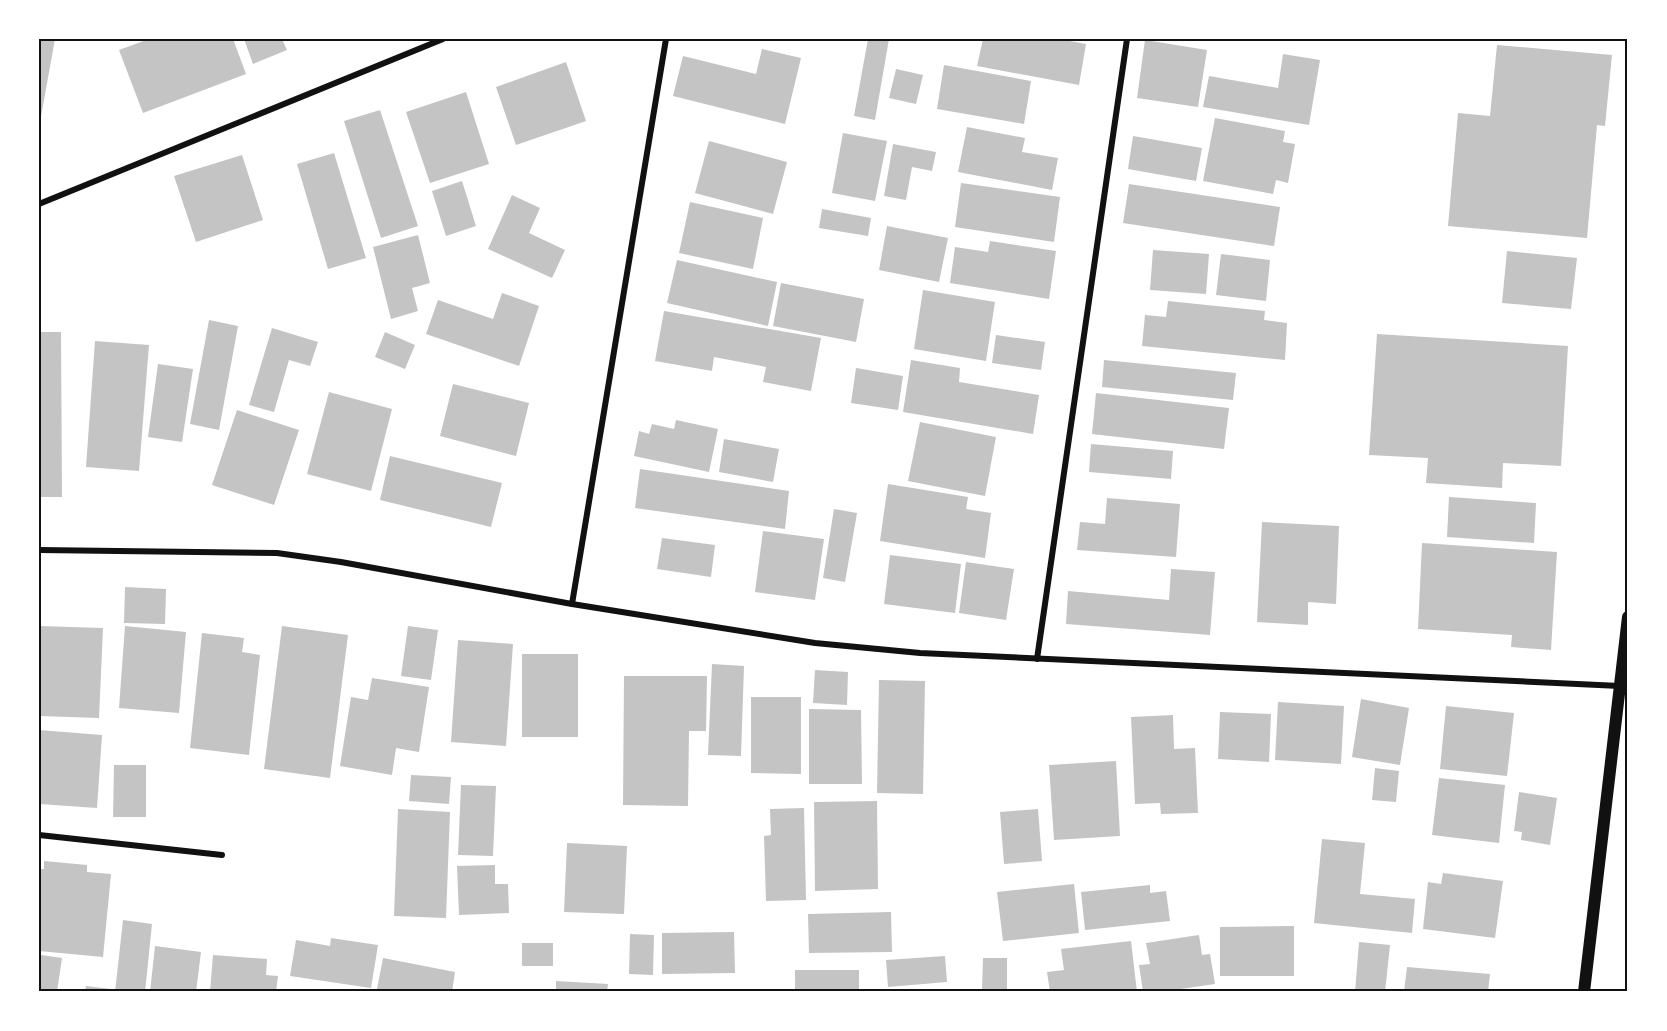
<svg xmlns="http://www.w3.org/2000/svg" width="1667" height="1031" viewBox="0 0 1667 1031" font-family="'Open Sans',sans-serif">
<style>
.building{fill:#c4c4c4}
.lines{fill:none;stroke-linecap:round;stroke-linejoin:round}
.minor{stroke:#111;stroke-width:6}
.secondary{stroke:#111;stroke-width:12}
.neatline{fill:none;stroke:#111;stroke-width:2}
</style>
<rect width="100%" height="100%" fill="#fff"/>
<!-- building -->
<g class="building">
<path d="M 39,39 L 55,39 L 40,122 L 39,122 Z"/>
<path d="M 149,39 L 233,39 L 246,74 L 143,113 L 119,50 Z"/>
<path d="M 244,39 L 282,39 L 287,50 L 253,64 Z"/>
<path d="M 868,39 L 889,39 L 875,120 L 854,116 Z"/>
<path d="M 983,39 L 1059,39 L 1086,44 L 1079,85 L 977,66 Z"/>
<path d="M 1145,40 L 1207,50 L 1198,107 L 1137,98 Z"/>
<path d="M 1497,45 L 1612,55 L 1605,126 L 1597,125 L 1587,238 L 1448,226 L 1458,113 L 1490,116 Z"/>
<path d="M 762,49 L 801,58 L 785,124 L 673,96 L 683,56 L 756,74 Z"/>
<path d="M 1283,54 L 1320,60 L 1309,125 L 1203,107 L 1209,76 L 1278,88 Z"/>
<path d="M 566,62 L 586,121 L 516,145 L 496,87 Z"/>
<path d="M 944,65 L 1031,81 L 1024,124 L 937,109 Z"/>
<path d="M 896,69 L 923,75 L 916,104 L 889,98 Z"/>
<path d="M 466,92 L 489,164 L 430,183 L 406,112 Z"/>
<path d="M 380,110 L 418,226 L 381,238 L 344,121 Z"/>
<path d="M 1215,118 L 1285,131 L 1283,142 L 1295,144 L 1288,183 L 1276,180 L 1273,194 L 1203,181 Z"/>
<path d="M 967,127 L 1025,138 L 1022,152 L 1058,158 L 1052,190 L 958,172 Z"/>
<path d="M 843,133 L 887,141 L 875,201 L 832,193 Z"/>
<path d="M 1133,136 L 1202,148 L 1196,181 L 1128,169 Z"/>
<path d="M 709,141 L 787,162 L 773,214 L 695,193 Z"/>
<path d="M 893,144 L 936,152 L 932,171 L 912,167 L 906,200 L 884,196 Z"/>
<path d="M 334,153 L 366,258 L 328,269 L 297,164 Z"/>
<path d="M 242,155 L 263,220 L 196,242 L 174,176 Z"/>
<path d="M 462,181 L 476,226 L 446,236 L 432,191 Z"/>
<path d="M 961,183 L 1060,197 L 1054,242 L 955,227 Z"/>
<path d="M 1129,184 L 1280,207 L 1274,246 L 1123,223 Z"/>
<path d="M 512,195 L 540,208 L 529,233 L 565,250 L 552,278 L 488,249 Z"/>
<path d="M 690,202 L 763,218 L 753,269 L 679,253 Z"/>
<path d="M 822,209 L 871,218 L 868,236 L 819,228 Z"/>
<path d="M 887,226 L 948,238 L 939,282 L 879,270 Z"/>
<path d="M 418,235 L 430,283 L 412,288 L 418,311 L 391,319 L 373,247 Z"/>
<path d="M 990,241 L 1056,251 L 1049,299 L 950,283 L 955,247 L 988,252 Z"/>
<path d="M 1153,250 L 1209,254 L 1206,294 L 1150,290 Z"/>
<path d="M 1507,251 L 1577,258 L 1571,309 L 1502,303 Z"/>
<path d="M 1221,254 L 1270,260 L 1266,301 L 1216,295 Z"/>
<path d="M 677,260 L 777,282 L 768,326 L 667,303 Z"/>
<path d="M 781,283 L 864,299 L 856,342 L 773,326 Z"/>
<path d="M 923,290 L 995,302 L 986,361 L 914,349 Z"/>
<path d="M 502,293 L 539,306 L 519,366 L 426,334 L 438,300 L 493,319 Z"/>
<path d="M 1168,301 L 1265,311 L 1264,320 L 1287,323 L 1285,360 L 1142,346 L 1145,315 L 1166,317 Z"/>
<path d="M 664,311 L 821,338 L 811,391 L 763,382 L 766,367 L 714,357 L 712,371 L 655,361 Z"/>
<path d="M 209,320 L 238,326 L 219,430 L 190,424 Z"/>
<path d="M 272,328 L 318,342 L 310,366 L 289,360 L 274,412 L 249,405 Z"/>
<path d="M 39,332 L 61,332 L 62,497 L 39,497 Z"/>
<path d="M 385,332 L 415,345 L 405,369 L 375,357 Z"/>
<path d="M 1377,334 L 1568,346 L 1561,466 L 1503,463 L 1502,488 L 1426,483 L 1428,458 L 1369,455 Z"/>
<path d="M 996,335 L 1045,342 L 1041,370 L 992,363 Z"/>
<path d="M 95,341 L 149,345 L 139,471 L 86,467 Z"/>
<path d="M 911,360 L 960,368 L 959,382 L 1039,395 L 1033,434 L 903,412 Z"/>
<path d="M 1104,360 L 1236,373 L 1233,400 L 1102,387 Z"/>
<path d="M 158,364 L 193,369 L 182,442 L 148,437 Z"/>
<path d="M 856,368 L 903,376 L 898,410 L 851,403 Z"/>
<path d="M 453,384 L 529,403 L 516,456 L 440,436 Z"/>
<path d="M 329,392 L 392,409 L 371,491 L 307,474 Z"/>
<path d="M 1096,393 L 1229,408 L 1224,449 L 1092,434 Z"/>
<path d="M 237,410 L 299,430 L 274,505 L 212,485 Z"/>
<path d="M 676,420 L 718,429 L 709,472 L 634,456 L 639,431 L 649,434 L 652,424 L 674,429 Z"/>
<path d="M 920,422 L 996,437 L 985,496 L 908,481 Z"/>
<path d="M 724,439 L 779,449 L 773,482 L 719,472 Z"/>
<path d="M 1091,444 L 1173,451 L 1171,479 L 1089,472 Z"/>
<path d="M 390,456 L 502,483 L 491,527 L 380,500 Z"/>
<path d="M 640,469 L 789,491 L 785,529 L 635,508 Z"/>
<path d="M 888,484 L 968,497 L 966,509 L 991,513 L 985,558 L 880,541 Z"/>
<path d="M 1449,497 L 1536,503 L 1534,543 L 1447,537 Z"/>
<path d="M 1107,498 L 1180,504 L 1176,557 L 1077,550 L 1080,522 L 1105,524 Z"/>
<path d="M 834,509 L 857,513 L 845,582 L 823,578 Z"/>
<path d="M 1262,522 L 1339,526 L 1336,604 L 1308,602 L 1308,625 L 1257,622 Z"/>
<path d="M 763,531 L 824,539 L 815,600 L 755,592 Z"/>
<path d="M 662,538 L 715,545 L 711,577 L 657,569 Z"/>
<path d="M 1422,543 L 1557,552 L 1551,650 L 1511,647 L 1512,635 L 1418,629 Z"/>
<path d="M 890,555 L 961,564 L 955,613 L 884,604 Z"/>
<path d="M 966,562 L 1014,569 L 1006,620 L 959,613 Z"/>
<path d="M 1171,569 L 1215,572 L 1210,635 L 1066,624 L 1068,591 L 1169,600 Z"/>
<path d="M 125,587 L 166,589 L 165,624 L 124,623 Z"/>
<path d="M 39,626 L 103,628 L 99,718 L 39,716 Z"/>
<path d="M 125,626 L 186,632 L 179,713 L 119,708 Z"/>
<path d="M 282,626 L 348,635 L 330,778 L 264,769 Z"/>
<path d="M 408,626 L 438,630 L 431,680 L 401,676 Z"/>
<path d="M 202,633 L 244,638 L 242,652 L 260,655 L 249,755 L 190,748 Z"/>
<path d="M 458,640 L 513,644 L 506,746 L 451,742 Z"/>
<rect x="522" y="654" width="56" height="83"/>
<path d="M 712,664 L 744,666 L 741,756 L 708,755 Z"/>
<path d="M 815,670 L 848,672 L 847,705 L 813,703 Z"/>
<path d="M 624,676 L 707,676 L 706,731 L 689,731 L 688,806 L 623,805 Z"/>
<path d="M 372,678 L 429,687 L 419,752 L 396,748 L 392,775 L 340,766 L 351,697 L 368,700 Z"/>
<path d="M 879,680 L 925,681 L 923,794 L 877,793 Z"/>
<path d="M 751,697 L 801,697 L 801,774 L 751,773 Z"/>
<path d="M 1361,699 L 1409,708 L 1400,765 L 1352,757 Z"/>
<path d="M 1278,702 L 1344,706 L 1341,764 L 1275,760 Z"/>
<path d="M 1446,706 L 1514,713 L 1507,776 L 1440,769 Z"/>
<path d="M 809,709 L 861,710 L 862,784 L 809,784 Z"/>
<path d="M 1220,712 L 1271,714 L 1269,762 L 1218,759 Z"/>
<path d="M 1173,715 L 1174,749 L 1195,748 L 1198,813 L 1161,814 L 1160,803 L 1135,804 L 1131,717 Z"/>
<path d="M 39,730 L 102,735 L 97,808 L 39,804 Z"/>
<path d="M 1116,761 L 1120,836 L 1054,840 L 1049,765 Z"/>
<path d="M 114,765 L 146,765 L 146,817 L 113,817 Z"/>
<path d="M 1375,768 L 1399,771 L 1396,802 L 1372,800 Z"/>
<path d="M 411,775 L 451,777 L 449,804 L 409,801 Z"/>
<path d="M 1439,778 L 1505,785 L 1499,843 L 1432,835 Z"/>
<path d="M 461,785 L 496,786 L 493,856 L 458,855 Z"/>
<path d="M 1519,792 L 1557,798 L 1550,845 L 1521,840 L 1522,832 L 1514,831 Z"/>
<path d="M 877,801 L 878,889 L 815,891 L 814,802 Z"/>
<path d="M 804,808 L 806,900 L 766,901 L 764,836 L 771,835 L 770,809 Z"/>
<path d="M 398,809 L 450,812 L 446,918 L 394,916 Z"/>
<path d="M 1038,809 L 1042,861 L 1004,864 L 1000,812 Z"/>
<path d="M 1322,839 L 1365,843 L 1360,894 L 1415,899 L 1412,933 L 1314,923 Z"/>
<path d="M 567,843 L 627,846 L 624,914 L 564,912 Z"/>
<path d="M 44,861 L 87,865 L 87,872 L 111,874 L 103,957 L 39,951 L 39,869 L 44,869 Z"/>
<path d="M 495,865 L 495,884 L 508,884 L 509,913 L 459,915 L 457,866 Z"/>
<path d="M 1443,873 L 1503,881 L 1495,938 L 1423,929 L 1428,882 L 1441,884 Z"/>
<path d="M 1074,884 L 1079,933 L 1003,941 L 997,892 Z"/>
<path d="M 1150,885 L 1150,893 L 1166,891 L 1170,921 L 1085,930 L 1081,892 Z"/>
<path d="M 891,912 L 892,952 L 809,953 L 808,914 Z"/>
<path d="M 123,920 L 152,924 L 145,992 L 115,992 Z"/>
<path d="M 1294,926 L 1294,976 L 1220,976 L 1220,927 Z"/>
<path d="M 734,932 L 735,973 L 662,974 L 662,933 Z"/>
<path d="M 630,934 L 654,935 L 653,975 L 629,974 Z"/>
<path d="M 1199,935 L 1202,955 L 1210,954 L 1215,984 L 1160,992 L 1143,992 L 1139,965 L 1150,964 L 1146,943 Z"/>
<path d="M 331,938 L 378,945 L 371,988 L 290,976 L 296,940 L 330,946 Z"/>
<path d="M 1131,941 L 1137,992 L 1050,992 L 1047,972 L 1064,970 L 1061,949 Z"/>
<path d="M 1359,942 L 1390,945 L 1385,992 L 1355,992 Z"/>
<rect x="522" y="943" width="31" height="23"/>
<path d="M 155,946 L 201,952 L 196,992 L 150,992 Z"/>
<path d="M 41,955 L 62,958 L 57,992 L 39,989 Z"/>
<path d="M 213,955 L 267,959 L 266,975 L 278,976 L 276,992 L 210,992 Z"/>
<path d="M 945,956 L 947,982 L 888,987 L 886,960 Z"/>
<path d="M 383,958 L 455,972 L 452,992 L 393,992 L 377,989 Z"/>
<path d="M 983,958 L 1007,958 L 1007,989 L 982,989 Z"/>
<path d="M 1407,967 L 1490,974 L 1488,992 L 1404,992 Z"/>
<rect x="795" y="970" width="64" height="22"/>
<path d="M 556,981 L 608,984 L 607,992 L 556,992 Z"/>
<path d="M 86,986 L 111,989 L 111,992 L 85,992 Z"/>
</g>
<g class="lines">
<!-- minor -->
<g class="minor">
<path d="M 39,204 L 443,39"/>
<path d="M 39,550 L 277,553 L 341,562 L 572,604 L 815,643 L 920,653 L 1620,686"/>
<path d="M 572,604 L 666,39"/>
<path d="M 1037,659 L 1127,39"/>
<path d="M 39,835 L 222,855"/>
</g>
<!-- secondary -->
<path class="secondary" d="M 1584,992 L 1628,617"/>
</g>
<!-- border -->
<rect width="1667" height="1031" fill="none" stroke="#ffffff" stroke-width="81"/>
<rect x="40" y="40" width="1586" height="950" class="neatline"/>
</svg>
